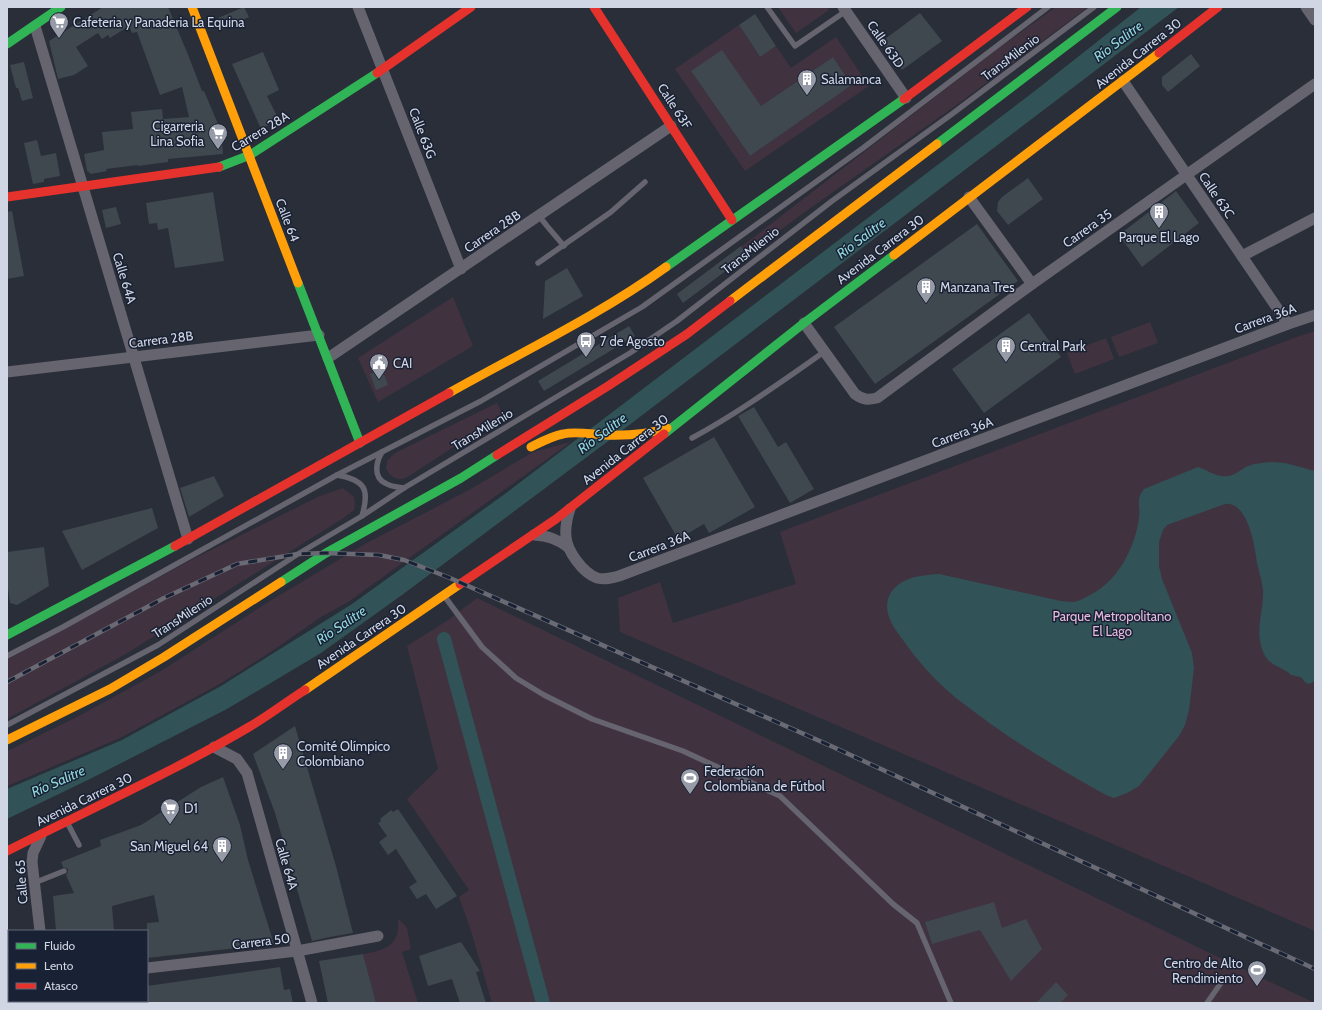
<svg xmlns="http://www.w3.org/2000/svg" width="1322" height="1010" viewBox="0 0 1322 1010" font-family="Cabin,sans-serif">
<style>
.green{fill:#413240;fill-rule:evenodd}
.water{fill:#315256}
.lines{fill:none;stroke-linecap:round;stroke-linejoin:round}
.canal{stroke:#315256;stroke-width:14}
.building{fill:#3f474f}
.lane{stroke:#65646f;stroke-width:5.5}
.street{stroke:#65646f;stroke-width:11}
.fast{stroke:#30b455;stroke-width:9}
.slow{stroke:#ff9f0a;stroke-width:9}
.jam{stroke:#e5322d;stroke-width:9}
.rail-casing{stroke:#696a74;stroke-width:4.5}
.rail{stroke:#192134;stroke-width:3;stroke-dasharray:9;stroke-linecap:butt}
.labels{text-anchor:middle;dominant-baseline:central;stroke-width:3;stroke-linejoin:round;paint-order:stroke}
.poi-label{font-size:13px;fill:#d0d6e3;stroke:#192134;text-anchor:start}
.street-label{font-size:13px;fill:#d0d6e3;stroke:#192134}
.park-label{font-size:13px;fill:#e8badf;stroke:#192134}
.water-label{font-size:14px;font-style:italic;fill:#90d8dd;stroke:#192134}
</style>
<rect width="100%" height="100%" fill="#292e38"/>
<!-- green -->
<g class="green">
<path d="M 778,7 L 827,7 L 829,10 L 796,33 Z"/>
<path d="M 1056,7 L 1088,7 L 958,104 L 809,209 L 747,255 L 741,247 L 1000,47 Z"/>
<path d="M 739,25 L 760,57 L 776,46 L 791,68 L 836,37 L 869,86 L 745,171 L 675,69 ZM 833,57 L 852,85 L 750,156 L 691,71 L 761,106 Z"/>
<path d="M 453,297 L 473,346 L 378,402 L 358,358 Z"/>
<path d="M 1150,322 L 1158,343 L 1119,357 L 1111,337 Z"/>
<path d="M 1315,331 L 1315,931 L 620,632 L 618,598 L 660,582 L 673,623 L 796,584 L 780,532 L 1294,338 Z"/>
<path d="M 1106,338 L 1114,359 L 1075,374 L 1067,353 Z"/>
<path d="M 497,403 L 503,415 L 406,478 C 396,481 391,477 386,469 L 387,461 L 395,453 Z"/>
<path d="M 571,442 L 348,602 L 321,617 L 266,655 L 218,685 L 120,738 L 7,786 L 7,751 L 77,717 L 161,671 L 270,601 L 365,544 L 469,490 L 533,452 Z"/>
<path d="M 343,488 L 354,497 L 355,503 L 354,510 L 342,519 L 124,655 L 7,719 L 7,660 L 195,558 L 320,496 Z"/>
<path d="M 477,598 L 1245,970 L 1315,1003 L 492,1003 L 471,931 L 459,897 L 469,890 L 407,799 L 438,769 L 407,646 L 448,620 Z"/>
<path d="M 399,919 L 407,928 L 411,949 L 402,952 L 418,1003 L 376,1003 L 363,954 C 383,951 401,946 398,920 Z"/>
</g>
<!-- water -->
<g class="water">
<path d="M 1141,7 L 1179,7 L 603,445 L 402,595 L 321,653 L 227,709 L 90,779 L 7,819 L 7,789 L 122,740 L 221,686 L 352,604 L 502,496 L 1036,90 Z"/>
<path d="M 1273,462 L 1285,463 L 1315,471 L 1315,681 L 1309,684 C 1304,683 1304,679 1300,677 C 1298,676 1294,676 1291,675 C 1289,673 1287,671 1284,670 C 1276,665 1270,664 1265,656 C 1253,634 1264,612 1263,590 C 1262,581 1259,572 1257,563 C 1255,547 1248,501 1225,504 L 1167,525 L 1163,530 L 1159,542 L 1159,566 L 1162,579 L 1192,653 L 1194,668 L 1189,710 L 1185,725 L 1179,736 L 1148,775 L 1139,786 L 1127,793 L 1114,798 L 1106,795 C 1063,771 1020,746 980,716 C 970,708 959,701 949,692 C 932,677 916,659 903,640 C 894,628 884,615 888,599 C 895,578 920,575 939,574 L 1061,601 C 1065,601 1069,602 1073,602 C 1079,601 1085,598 1090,595 C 1118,581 1135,548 1139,518 C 1141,506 1135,500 1144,489 L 1198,467 C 1207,470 1218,478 1228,476 C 1236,475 1241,469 1248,466 C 1256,463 1264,463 1273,462 Z"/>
</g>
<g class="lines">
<!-- canal -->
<path class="canal" d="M 444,639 L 543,1003"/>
</g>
<!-- building -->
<g class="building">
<path d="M 103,7 L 168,7 L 189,57 L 202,91 L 204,91 L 221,131 L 223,154 L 168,159 L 168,162 L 138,166 L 138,165 L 106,169 L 107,171 L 91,174 L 87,171 L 84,154 L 104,150 L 102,132 L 133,129 L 131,112 L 162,109 L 163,119 L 189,117 L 182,87 L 160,95 L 137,32 L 132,33 L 129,26 L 110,38 L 108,35 L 102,39 L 98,33 L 76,47 L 88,66 L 74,75 L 58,79 L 49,41 Z"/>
<path d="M 244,7 L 249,17 L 222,29 L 218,18 Z"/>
<path d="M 920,13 L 942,41 L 902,70 L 881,42 Z"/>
<path d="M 755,14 L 776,46 L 760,57 L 739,25 Z"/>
<path d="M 722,50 L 761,106 L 833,57 L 852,85 L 750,156 L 691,71 Z"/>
<path d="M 263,52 L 279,90 L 267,96 L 279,120 L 261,129 L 232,64 Z"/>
<path d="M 1191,54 L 1200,66 L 1168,92 L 1162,85 L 1162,77 Z"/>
<path d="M 24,62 L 33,98 L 22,101 L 18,88 L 16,88 L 10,65 Z"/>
<path d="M 37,140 L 41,156 L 56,153 L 60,176 L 44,179 L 44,182 L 33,184 L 24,143 Z"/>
<path d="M 1028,178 L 1043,199 L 1008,225 L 997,211 L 998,202 L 1002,197 Z"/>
<path d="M 1176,191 L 1199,223 L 1142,267 L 1119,235 Z"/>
<path d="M 213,192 L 224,261 L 175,268 L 168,228 L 158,230 L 157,223 L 149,224 L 146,203 Z"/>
<path d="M 116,207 L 121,224 L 106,228 L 102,210 Z"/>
<path d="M 12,211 L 24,276 L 7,279 L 7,212 Z"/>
<path d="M 977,224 L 1018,281 L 875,384 L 834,327 Z"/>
<path d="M 741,246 L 747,255 L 683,303 L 677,294 Z"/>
<path d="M 567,268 L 583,296 L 543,319 L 545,281 Z"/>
<path d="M 1029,313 L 1061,357 L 984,413 L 952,369 Z"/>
<path d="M 629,326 L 635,336 L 544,391 L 538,381 Z"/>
<path d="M 382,369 L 388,385 L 376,390 L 370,374 Z"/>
<path d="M 754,407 L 778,447 L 786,442 L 814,489 L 790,503 L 738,416 Z"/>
<path d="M 714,437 L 755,507 L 709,533 L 704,524 L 678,539 L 643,478 Z"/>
<path d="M 214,476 L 224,496 L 189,517 L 180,488 Z"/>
<path d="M 152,508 L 158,528 L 82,570 L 62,531 Z"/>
<path d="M 44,547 L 49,586 L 17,605 L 10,603 L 7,582 L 7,552 Z"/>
<path d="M 295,726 L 336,866 L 353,933 L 330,937 L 312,941 L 275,813 L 253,754 Z"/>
<path d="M 223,777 L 240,825 L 248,860 L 274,944 L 147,958 L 147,923 L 159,922 L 154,895 L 112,906 L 114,931 L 56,931 L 53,896 L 74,893 L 66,875 L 68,872 L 68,869 L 63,867 L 61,862 L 101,846 L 100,840 L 141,825 L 201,787 Z"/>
<path d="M 398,809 L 457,896 L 436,909 L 426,894 L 417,899 L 409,887 L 417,882 L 396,849 L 388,855 L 379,842 L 387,836 L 378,823 L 381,821 L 380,819 L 391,810 L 393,812 Z"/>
<path d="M 994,902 L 1002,928 L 1026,919 L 1042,949 L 1011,981 L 980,930 L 932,944 L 925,922 Z"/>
<path d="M 461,942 L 480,971 L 476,972 L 486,1003 L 460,1003 L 452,979 L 428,986 L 419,956 Z"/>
<path d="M 363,954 L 376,1003 L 328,1003 L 319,961 Z"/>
<path d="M 280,967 L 284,990 L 290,989 L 293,1003 L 147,1003 L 147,986 Z"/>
<path d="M 1056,982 L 1068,995 L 1060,1003 L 1036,1003 Z"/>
</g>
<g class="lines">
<!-- lane -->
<g class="lane">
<path d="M 767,7 L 795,46 L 846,11"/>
<path d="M 539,216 L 547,226 L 564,246"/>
<path d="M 538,263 L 611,212 L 645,182"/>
<path d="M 692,438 C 738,413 781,382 824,352"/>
<path d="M 382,452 C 376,462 373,477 385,483 C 391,487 398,487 404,488"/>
<path d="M 337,475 C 365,480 370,489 362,516"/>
<path d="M 445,597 L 482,647 L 516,678 L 544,695 L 592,719 L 683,751 L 780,796 L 893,904 L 917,923 L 951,1003"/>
<path d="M 7,656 L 63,627 L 337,475 L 481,401 L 642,307 L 863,148 L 1048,7"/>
<path d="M 7,725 L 158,645 L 298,554 L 362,516 L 404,488 L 630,353 L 677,321 L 832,201 L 952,114 L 1094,7"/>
<path d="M 68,824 L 79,845"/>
<path d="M 34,883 L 64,871"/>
<path d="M 1207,1003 L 1223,980"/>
</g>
<!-- street -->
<g class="street">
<path d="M 358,7 L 461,269"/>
<path d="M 843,7 L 906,98"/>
<path d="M 1306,7 L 1315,20"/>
<path d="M 35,26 L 188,539"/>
<path d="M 1123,81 L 1288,324"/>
<path d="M 969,197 L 1032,284"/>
<path d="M 1242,256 L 1315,218"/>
<path d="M 804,323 L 855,394 C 863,400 868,400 877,398 L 1032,284 L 1315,84"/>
<path d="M 328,358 L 671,126"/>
<path d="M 7,372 L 319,335"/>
<path d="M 570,509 C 567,518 565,527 566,537 C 567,551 583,573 597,578 C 605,580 612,578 619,576 L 1288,324 L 1315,315"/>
<path d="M 534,535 C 548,536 557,539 568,547"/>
<path d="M 214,747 L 237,759 L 247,773 L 312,1003"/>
<path d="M 40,931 L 32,862 L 33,853 L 41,836"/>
<path d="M 147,968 L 297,951 L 378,936"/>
<path d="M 7,985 L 9,984"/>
<path d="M 48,1001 L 48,1003"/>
</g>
<!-- fast -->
<g class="fast">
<path d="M 7,44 L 61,7"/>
<path d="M 937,144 L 1117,7"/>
<path d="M 219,167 L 250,155 L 377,73"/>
<path d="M 666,267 L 904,99"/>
<path d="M 298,283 L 360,443"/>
<path d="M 664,434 L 804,323 L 894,255"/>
<path d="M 281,582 L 326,553 L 461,478 L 497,455"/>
<path d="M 7,635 L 175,546"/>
</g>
<!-- slow -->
<g class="slow">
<path d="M 192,7 L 298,283"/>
<path d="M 894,255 L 1159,53"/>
<path d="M 730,301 L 937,144"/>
<path d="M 449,393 C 522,352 598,316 666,267"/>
<path d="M 531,447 C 541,442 552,436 563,434 C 575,431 590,434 603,435 C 625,436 646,435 667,428"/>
<path d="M 305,690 L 460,584"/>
<path d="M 7,740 L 110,689 L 164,657 L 281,582"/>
</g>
<!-- jam -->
<g class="jam">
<path d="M 594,7 L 732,220"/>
<path d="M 1159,53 L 1218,7"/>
<path d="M 377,73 L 471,7"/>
<path d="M 904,99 L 1027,7"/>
<path d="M 7,197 L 219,167"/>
<path d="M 497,455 L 608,386 L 687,334 L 730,301"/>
<path d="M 175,546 L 449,393"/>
<path d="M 460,584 L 556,519 L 664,434"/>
<path d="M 7,851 C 88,810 171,773 249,727 C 268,716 286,702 305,690"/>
</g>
<!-- rail casing -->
<g class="rail-casing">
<path id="rail" d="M 7,682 L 164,598 L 237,564 L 298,554 L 326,553 L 379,555 L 404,560 L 450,578 L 831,746 L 1315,969"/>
</g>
<!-- rail -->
<use href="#rail" class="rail"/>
</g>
<!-- icons -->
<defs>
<g id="supermarket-pin" transform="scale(1)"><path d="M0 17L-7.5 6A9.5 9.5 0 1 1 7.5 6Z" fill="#969ba7" stroke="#192134"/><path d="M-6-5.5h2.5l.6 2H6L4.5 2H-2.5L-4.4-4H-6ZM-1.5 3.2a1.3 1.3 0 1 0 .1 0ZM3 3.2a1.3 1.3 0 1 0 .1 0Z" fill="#fff"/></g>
<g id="building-pin" transform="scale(1)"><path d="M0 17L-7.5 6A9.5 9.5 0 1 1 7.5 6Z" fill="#969ba7" stroke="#192134"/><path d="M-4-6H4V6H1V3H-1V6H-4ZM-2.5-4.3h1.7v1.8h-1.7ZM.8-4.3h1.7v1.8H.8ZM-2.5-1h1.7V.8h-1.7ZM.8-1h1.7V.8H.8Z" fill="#fff"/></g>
<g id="bus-pin" transform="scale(1)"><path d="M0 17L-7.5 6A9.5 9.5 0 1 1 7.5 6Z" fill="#969ba7" stroke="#192134"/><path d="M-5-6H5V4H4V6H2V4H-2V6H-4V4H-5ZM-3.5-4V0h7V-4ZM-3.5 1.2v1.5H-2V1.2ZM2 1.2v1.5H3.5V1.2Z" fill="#fff"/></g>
<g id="civic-pin" transform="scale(1)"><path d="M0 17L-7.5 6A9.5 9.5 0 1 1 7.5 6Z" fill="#969ba7" stroke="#192134"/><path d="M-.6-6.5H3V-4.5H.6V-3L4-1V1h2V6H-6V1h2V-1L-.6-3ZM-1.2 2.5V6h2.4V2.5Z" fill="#fff"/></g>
<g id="stadium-pin" transform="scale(1)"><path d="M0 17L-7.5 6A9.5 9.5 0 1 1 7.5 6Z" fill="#969ba7" stroke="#192134"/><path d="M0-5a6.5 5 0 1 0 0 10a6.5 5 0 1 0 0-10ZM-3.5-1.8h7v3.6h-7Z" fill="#fff"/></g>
</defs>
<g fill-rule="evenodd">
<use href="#supermarket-pin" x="59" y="22"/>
<use href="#building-pin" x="807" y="79"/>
<use href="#supermarket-pin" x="218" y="133"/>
<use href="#building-pin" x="1159" y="212"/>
<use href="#building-pin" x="926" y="287"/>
<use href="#bus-pin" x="586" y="341"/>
<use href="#building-pin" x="1006" y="346"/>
<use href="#civic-pin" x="379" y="363"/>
<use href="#building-pin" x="283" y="753"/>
<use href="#stadium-pin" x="690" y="778"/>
<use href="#supermarket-pin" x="170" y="808"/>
<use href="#building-pin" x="222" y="846"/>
<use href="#stadium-pin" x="1257" y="970"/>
</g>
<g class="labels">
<!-- poi labels -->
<g class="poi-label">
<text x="73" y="22">Cafeteria y Panaderia La Equina</text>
<text x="821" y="79">Salamanca</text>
<text x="204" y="126" text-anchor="end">Cigarreria<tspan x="204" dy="15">Lina Sofia</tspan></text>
<text x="1159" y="237" text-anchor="middle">Parque El Lago</text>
<text x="940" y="287">Manzana Tres</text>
<text x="600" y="341">7 de Agosto</text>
<text x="1020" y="346">Central Park</text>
<text x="393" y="363">CAI</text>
<text x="297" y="746">Comité Olímpico<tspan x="297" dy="15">Colombiano</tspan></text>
<text x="704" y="771">Federación<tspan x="704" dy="15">Colombiana de Fútbol</tspan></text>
<text x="184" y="808">D1</text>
<text x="208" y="846" text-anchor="end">San Miguel 64</text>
<text x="1243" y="963" text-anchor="end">Centro de Alto<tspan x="1243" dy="15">Rendimiento</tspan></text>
</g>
<!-- street labels -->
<g class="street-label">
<text transform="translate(886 44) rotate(55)">Calle 63D</text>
<text transform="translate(1138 53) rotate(-38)">Avenida Carrera 30</text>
<text transform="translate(1010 57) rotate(-37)">TransMilenio</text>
<text transform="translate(675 106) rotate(57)">Calle 63F</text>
<text transform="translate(260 131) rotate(-31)">Carrera 28A</text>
<text transform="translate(423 133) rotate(69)">Calle 63G</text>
<text transform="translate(1217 195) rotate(56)">Calle 63C</text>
<text transform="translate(288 220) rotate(69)">Calle 64</text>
<text transform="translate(1087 228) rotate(-35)">Carrera 35</text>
<text transform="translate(492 231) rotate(-34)">Carrera 28B</text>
<text transform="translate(880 249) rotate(-37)">Avenida Carrera 30</text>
<text transform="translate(750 250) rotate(-38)">TransMilenio</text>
<text transform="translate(125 278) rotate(73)">Calle 64A</text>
<text transform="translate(1265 318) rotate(-20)">Carrera 36A</text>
<text transform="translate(161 339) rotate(-7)">Carrera 28B</text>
<text transform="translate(482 429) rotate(-31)">TransMilenio</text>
<text transform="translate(962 432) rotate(-21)">Carrera 36A</text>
<text transform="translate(625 449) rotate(-38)">Avenida Carrera 30</text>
<text transform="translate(659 546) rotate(-21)">Carrera 36A</text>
<text transform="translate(182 616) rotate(-33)">TransMilenio</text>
<text transform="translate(361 636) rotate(-34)">Avenida Carrera 30</text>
<text transform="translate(84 799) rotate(-26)">Avenida Carrera 30</text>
<text transform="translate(287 864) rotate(74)">Calle 64A</text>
<text transform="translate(21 882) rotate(-94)">Calle 65</text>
<text transform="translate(261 941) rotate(-7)">Carrera 50</text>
</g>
<!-- park labels -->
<g class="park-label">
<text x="1112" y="616">Parque Metropolitano<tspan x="1112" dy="15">El Lago</tspan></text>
</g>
<!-- water labels -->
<g class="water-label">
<text transform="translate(1118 41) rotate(-37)">Río Salitre</text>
<text transform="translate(861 238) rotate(-37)">Río Salitre</text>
<text transform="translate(602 433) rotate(-37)">Río Salitre</text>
<text transform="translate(341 625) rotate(-34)">Río Salitre</text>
<text transform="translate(58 781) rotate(-24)">Río Salitre</text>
</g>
</g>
<!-- border -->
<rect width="1322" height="1010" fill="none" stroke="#d0d6e3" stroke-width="16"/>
<!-- legend -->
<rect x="8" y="930" width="140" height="72" fill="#192134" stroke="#62697a"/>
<rect x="16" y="943" width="20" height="6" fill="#30b455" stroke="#62697a"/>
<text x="44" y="950" font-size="12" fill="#d0d6e3">Fluido</text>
<rect x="16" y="963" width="20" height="6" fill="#ff9f0a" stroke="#62697a"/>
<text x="44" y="970" font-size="12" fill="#d0d6e3">Lento</text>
<rect x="16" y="983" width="20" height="6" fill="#e5322d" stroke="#62697a"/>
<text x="44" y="990" font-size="12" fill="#d0d6e3">Atasco</text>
</svg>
